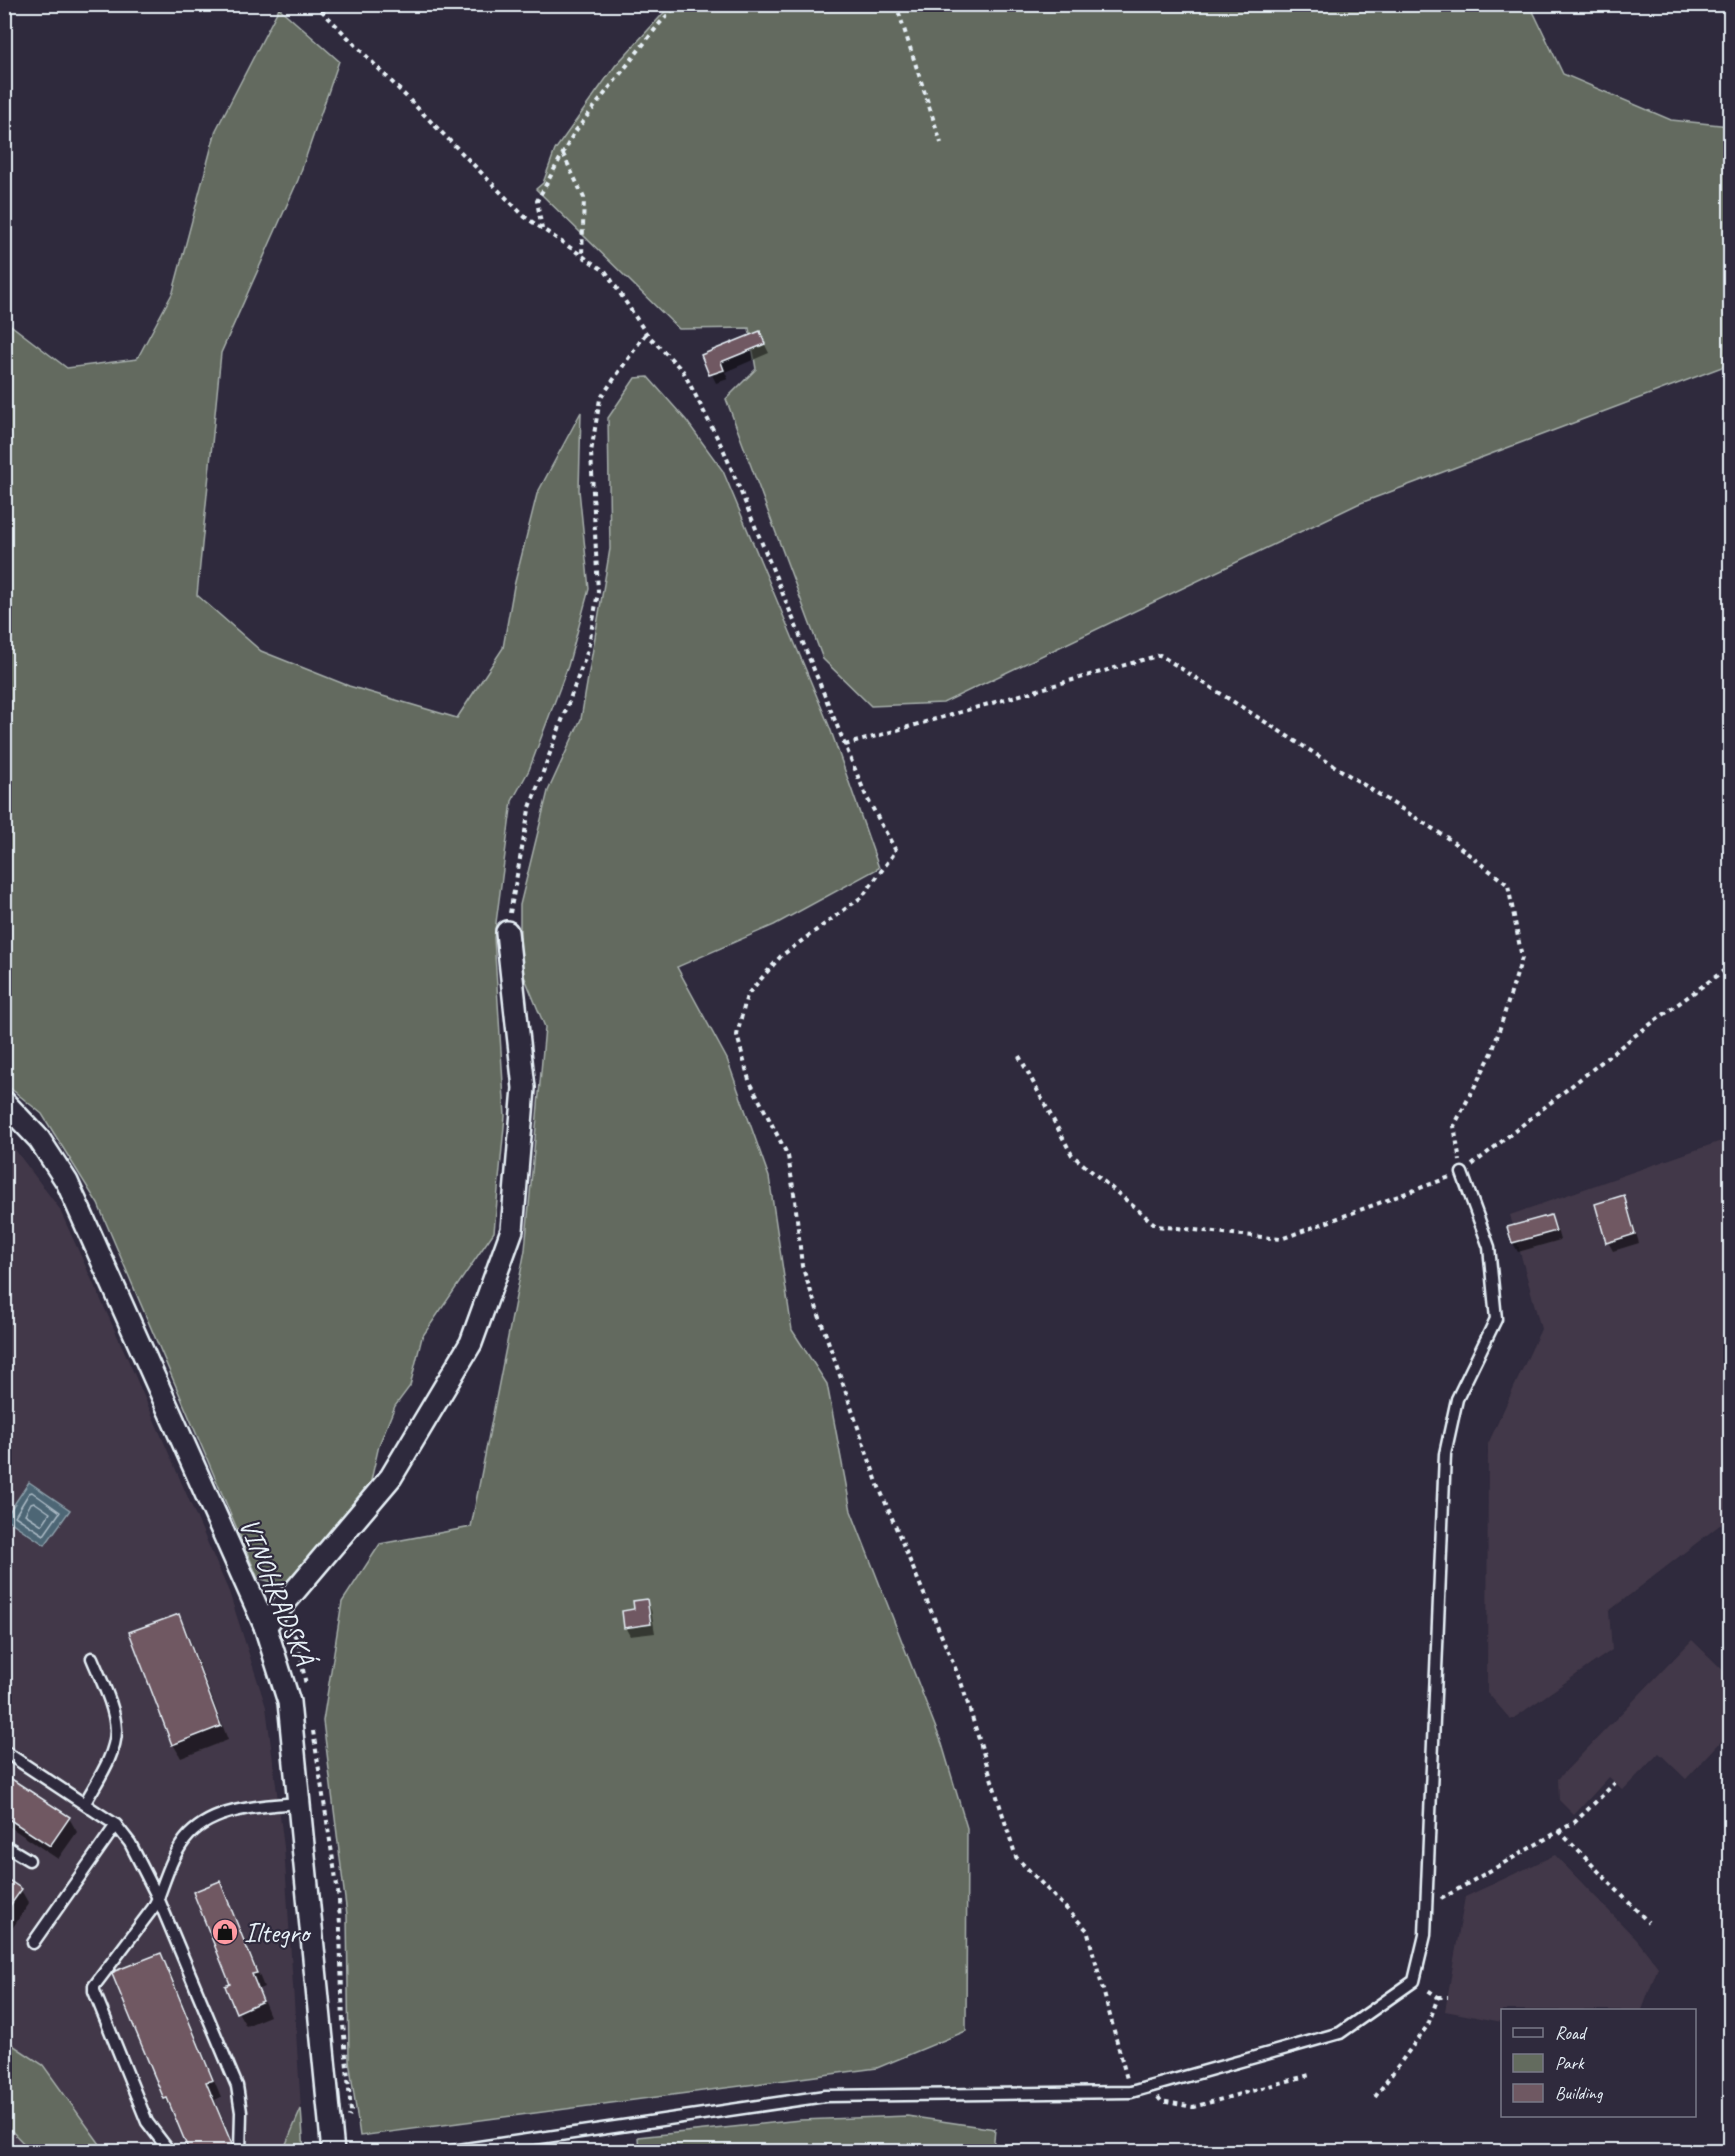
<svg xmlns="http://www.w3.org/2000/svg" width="1735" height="2156" viewBox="0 0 1735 2156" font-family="Caveat,sans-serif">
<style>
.built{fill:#423848}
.green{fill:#636b5e;stroke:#a6aeab;stroke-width:1.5}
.water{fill:#4d6675;stroke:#8b9ea9;stroke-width:1.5}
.shadow{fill:#0007}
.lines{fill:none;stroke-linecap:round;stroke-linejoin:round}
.shore{stroke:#aab9c4;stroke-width:1.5}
.building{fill:#6f5862;stroke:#e8f1f8;stroke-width:1.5}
.lane-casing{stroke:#e8f1f8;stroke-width:15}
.street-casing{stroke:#e8f1f8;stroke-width:26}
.path{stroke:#e8f1f8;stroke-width:4;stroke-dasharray:4.5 4.5;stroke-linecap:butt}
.lane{stroke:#2f2a3d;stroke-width:10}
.street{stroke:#2f2a3d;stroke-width:21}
.rail-casing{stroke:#e8f1f8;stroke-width:7}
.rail{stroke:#2f2a3d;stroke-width:4.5;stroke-dasharray:14;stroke-linecap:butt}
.labels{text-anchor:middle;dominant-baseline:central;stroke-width:4.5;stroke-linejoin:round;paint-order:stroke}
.street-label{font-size:28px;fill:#e8f1f8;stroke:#2f2a3d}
.poi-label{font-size:28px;fill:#e8f1f8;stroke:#2f2a3d;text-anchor:start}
</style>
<rect width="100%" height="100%" fill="#2f2a3d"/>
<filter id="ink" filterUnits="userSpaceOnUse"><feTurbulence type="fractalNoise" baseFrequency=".0167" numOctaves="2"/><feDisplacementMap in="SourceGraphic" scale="12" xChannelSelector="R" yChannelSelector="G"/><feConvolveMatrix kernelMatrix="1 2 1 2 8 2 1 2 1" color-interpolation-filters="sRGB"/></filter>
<g filter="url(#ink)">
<!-- built -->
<g class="built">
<path d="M 4,1135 L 59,1208 L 126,1355 L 229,1592 L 266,1707 L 284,1847 L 301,2109 L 283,2151 L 105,2151 L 43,2065 L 5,2040 Z"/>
<path d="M 1730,1138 L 1730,1517 L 1609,1611 L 1612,1650 L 1511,1720 L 1487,1692 L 1488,1444 L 1541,1329 L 1510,1215 Z"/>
<path d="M 1692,1640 L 1730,1677 L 1730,1732 L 1686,1779 L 1659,1753 L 1623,1790 L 1609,1777 L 1574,1815 L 1559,1800 L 1558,1779 Z"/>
<path d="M 1555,1855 L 1637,1940 L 1658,1967 L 1642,2010 L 1502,2010 L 1502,2022 L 1445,2011 L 1465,1897 Z"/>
<path d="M 5,2124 L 31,2151 L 5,2151 Z"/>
</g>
<!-- green -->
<g class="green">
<path d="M 671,5 L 1530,5 L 1563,74 L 1671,120 L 1730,126 L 1730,364 L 1358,504 L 943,703 L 871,706 L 823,659 L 726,399 L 756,369 L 749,328 L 679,329 L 536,189 L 543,183 L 555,150 L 615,66 Z"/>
<path d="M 279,8 L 339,61 L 298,180 L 221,353 L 197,595 L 261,651 L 349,686 L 457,718 L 503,648 L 514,586 L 537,494 L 581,412 L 579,490 L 589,589 L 568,666 L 529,770 L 512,801 L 494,938 L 505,1116 L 494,1232 L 422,1337 L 410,1386 L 395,1406 L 379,1445 L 370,1485 L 342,1524 L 285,1586 L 258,1578 L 98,1204 L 42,1114 L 5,1084 L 4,320 L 67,368 L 137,359 L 173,292 L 216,130 Z"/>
<path d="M 648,377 L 686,420 L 723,471 L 830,728 L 879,868 L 774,925 L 677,967 L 727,1059 L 769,1177 L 792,1330 L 827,1384 L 851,1511 L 942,1744 L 967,1828 L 966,2031 L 877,2068 L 360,2136 L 349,2060 L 347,1915 L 323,1721 L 342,1602 L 380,1544 L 471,1527 L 525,1250 L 545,1027 L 520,966 L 520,905 L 548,791 L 581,719 L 610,549 L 608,418 L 635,378 Z"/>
<path d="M 5,2040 L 43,2065 L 105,2151 L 31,2151 L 5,2124 Z"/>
<path d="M 301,2109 L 304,2151 L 283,2151 Z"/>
<path d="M 907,2116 L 995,2129 L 993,2151 L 639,2151 L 638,2137 L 800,2120 Z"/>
</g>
<!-- water -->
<path class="water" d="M 29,1482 L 70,1510 L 45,1545 L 5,1518 Z"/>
<!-- shadow -->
<g class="shadow">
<path d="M 764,343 L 769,353 L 725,372 L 728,379 L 716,383 L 703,356 Z"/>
<path d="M 1623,1197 L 1628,1206 L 1639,1243 L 1613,1251 L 1608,1242 Z"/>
<path d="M 1551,1217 L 1556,1226 L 1560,1240 L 1518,1252 L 1513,1243 Z"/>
<path d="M 4,1555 L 10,1563 L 4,1570 Z"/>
<path d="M 646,1601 L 651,1610 L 655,1633 L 630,1636 L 625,1627 L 636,1610 Z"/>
<path d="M 178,1616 L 186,1629 L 228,1740 L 181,1758 L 173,1744 Z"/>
<path d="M 4,1776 L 69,1818 L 77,1832 L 58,1859 L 4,1823 Z"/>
<path d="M 4,1878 L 21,1890 L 29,1904 L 11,1930 L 4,1926 Z"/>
<path d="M 219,1883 L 227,1897 L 264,1987 L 259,1989 L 270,2016 L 246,2026 L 238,2012 L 232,1985 Z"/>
<path d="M 160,1955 L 170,1972 L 221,2097 L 215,2100 L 236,2152 L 190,2152 L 176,2116 L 165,2099 Z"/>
</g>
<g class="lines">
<!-- shore -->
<g class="shore">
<path d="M 32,1492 L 60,1512 L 44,1535 L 15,1516 L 29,1493 Z"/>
<path d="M 34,1502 L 50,1513 L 42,1525 L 25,1514 L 31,1503 Z"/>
</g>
</g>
<!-- building -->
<g class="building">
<path d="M 760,331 L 765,344 L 721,362 L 724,370 L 709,375 L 701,355 Z"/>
<path d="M 1624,1195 L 1635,1234 L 1606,1243 L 1595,1204 Z"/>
<path d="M 1551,1215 L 1556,1231 L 1512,1243 L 1507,1227 Z"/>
<path d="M 647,1599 L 651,1624 L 624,1628 L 622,1611 L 634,1609 L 633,1601 Z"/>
<path d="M 179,1614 L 221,1726 L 172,1745 L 129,1632 Z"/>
<path d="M 4,1774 L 70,1817 L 50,1846 L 4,1816 Z"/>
<path d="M 4,1877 L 22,1889 L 4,1914 Z"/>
<path d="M 220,1881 L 257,1973 L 252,1974 L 263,2001 L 236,2013 L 225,1986 L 230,1984 L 193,1892 Z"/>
<path d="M 161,1953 L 213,2080 L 206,2082 L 233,2147 L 233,2151 L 189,2151 L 167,2098 L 164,2099 L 112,1974 L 115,1971 Z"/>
</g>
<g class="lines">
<!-- lane casing -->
<g class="lane-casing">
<g id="lane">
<path d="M 4,1751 L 116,1825 L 130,1843 L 158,1898 C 166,1877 173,1852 189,1835 C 216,1807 263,1806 299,1803"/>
<path d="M 85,1803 C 97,1781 116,1755 116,1730 C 115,1706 101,1680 92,1658"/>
<path d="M 4,1845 L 29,1860"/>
<path d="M 158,1898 L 153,1908 L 94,1986 L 94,1991 L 147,2122 L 170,2152"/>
<path d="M 158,1898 L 237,2086 L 241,2112 L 240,2152"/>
<path d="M 33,1943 L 116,1825"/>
<path d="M 445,2152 L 825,2096 L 1131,2092 L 1340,2033 L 1414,1981 L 1425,1935 L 1445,1454 L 1457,1399 L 1496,1319 L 1489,1247 L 1462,1173"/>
</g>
</g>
<!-- street casing -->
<g class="street-casing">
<g id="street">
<path d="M 4,1102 L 39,1139 L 67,1182 L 265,1626 L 289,1702 L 333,2152"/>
<path d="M 265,1626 L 391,1477 L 471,1343 L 512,1230 L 524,1088 L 507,932"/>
</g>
</g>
<!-- path -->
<g class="path">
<path d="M 315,4 L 525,217 L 606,272 L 646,333 L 683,371 L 724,451 L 866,796 L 896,851 L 863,896 L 781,956 L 747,995 L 737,1035 L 749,1080 L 788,1156 L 795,1200 L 802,1266 L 878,1485 L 961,1682 L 1016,1857 L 1087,1930 L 1127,2079"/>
<path d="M 896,4 L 941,143"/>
<path d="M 563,154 L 584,198 L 582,255"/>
<path d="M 542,229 L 537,201 L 574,133 L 660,23 L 678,4"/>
<path d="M 845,745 L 1160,655 L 1449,839 L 1508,885 L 1522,958 L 1492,1053 L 1454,1126 L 1460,1161"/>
<path d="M 510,913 L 529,810 L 588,650 L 598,592 L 591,452 L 600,399 L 646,333"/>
<path d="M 1019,1056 L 1072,1155 L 1157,1226 L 1281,1239 L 1450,1177"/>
<path d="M 1472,1165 L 1633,1037 L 1730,966"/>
<path d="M 289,1627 L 297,1639 L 306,1685"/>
<path d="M 313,1731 L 339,1899 L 343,2024 L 351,2111 L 349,2117"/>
<path d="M 1559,1831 L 1648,1922"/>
<path d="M 1441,1899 L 1575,1822 L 1615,1783"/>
<path d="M 1438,1997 L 1448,1997"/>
<path d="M 1158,2097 L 1161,2101 L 1193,2107 L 1313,2074"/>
<path d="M 1375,2097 L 1428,2025 L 1438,1997 L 1425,1988"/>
</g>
<!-- lane -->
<use href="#lane" class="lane"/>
<!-- street -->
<use href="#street" class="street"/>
<!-- rail casing -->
<g class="rail-casing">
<path id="rail" d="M 4,2146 L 10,2152"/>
</g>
<!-- rail -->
<use href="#rail" class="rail"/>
</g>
</g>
<!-- icons -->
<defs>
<g id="shop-disc" transform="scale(1.35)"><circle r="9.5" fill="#ff9aa2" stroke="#2f2a3d"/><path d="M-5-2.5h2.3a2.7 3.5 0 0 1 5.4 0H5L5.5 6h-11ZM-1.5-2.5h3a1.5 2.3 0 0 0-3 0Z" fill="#111"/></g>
</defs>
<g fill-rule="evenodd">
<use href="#shop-disc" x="225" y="1932"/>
</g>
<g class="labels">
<!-- street labels -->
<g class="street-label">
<text transform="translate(277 1591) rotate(68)">VINOHRADSKÁ</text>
</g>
<!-- poi labels -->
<g class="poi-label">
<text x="244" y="1932">Iltegro</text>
</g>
</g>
<!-- margin -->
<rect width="1735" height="2156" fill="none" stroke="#2f2a3d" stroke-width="24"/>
<rect x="12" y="12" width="1711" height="2132" fill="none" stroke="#e8f1f8" stroke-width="2" filter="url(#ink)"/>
<!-- legend -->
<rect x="1501" y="2009" width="195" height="108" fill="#2f2a3d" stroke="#797a88" stroke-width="1.5"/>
<rect x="1513" y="2028" width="30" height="9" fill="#2f2a3d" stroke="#797a88" stroke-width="1.5"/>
<text x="1555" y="2039" font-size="18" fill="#e8f1f8">Road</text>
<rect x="1513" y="2054" width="30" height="18" fill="#636b5e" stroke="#797a88" stroke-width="1.5"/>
<text x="1555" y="2069" font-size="18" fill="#e8f1f8">Park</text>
<rect x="1513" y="2084" width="30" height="18" fill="#6f5862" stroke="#797a88" stroke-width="1.5"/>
<text x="1555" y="2099" font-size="18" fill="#e8f1f8">Building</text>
</svg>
